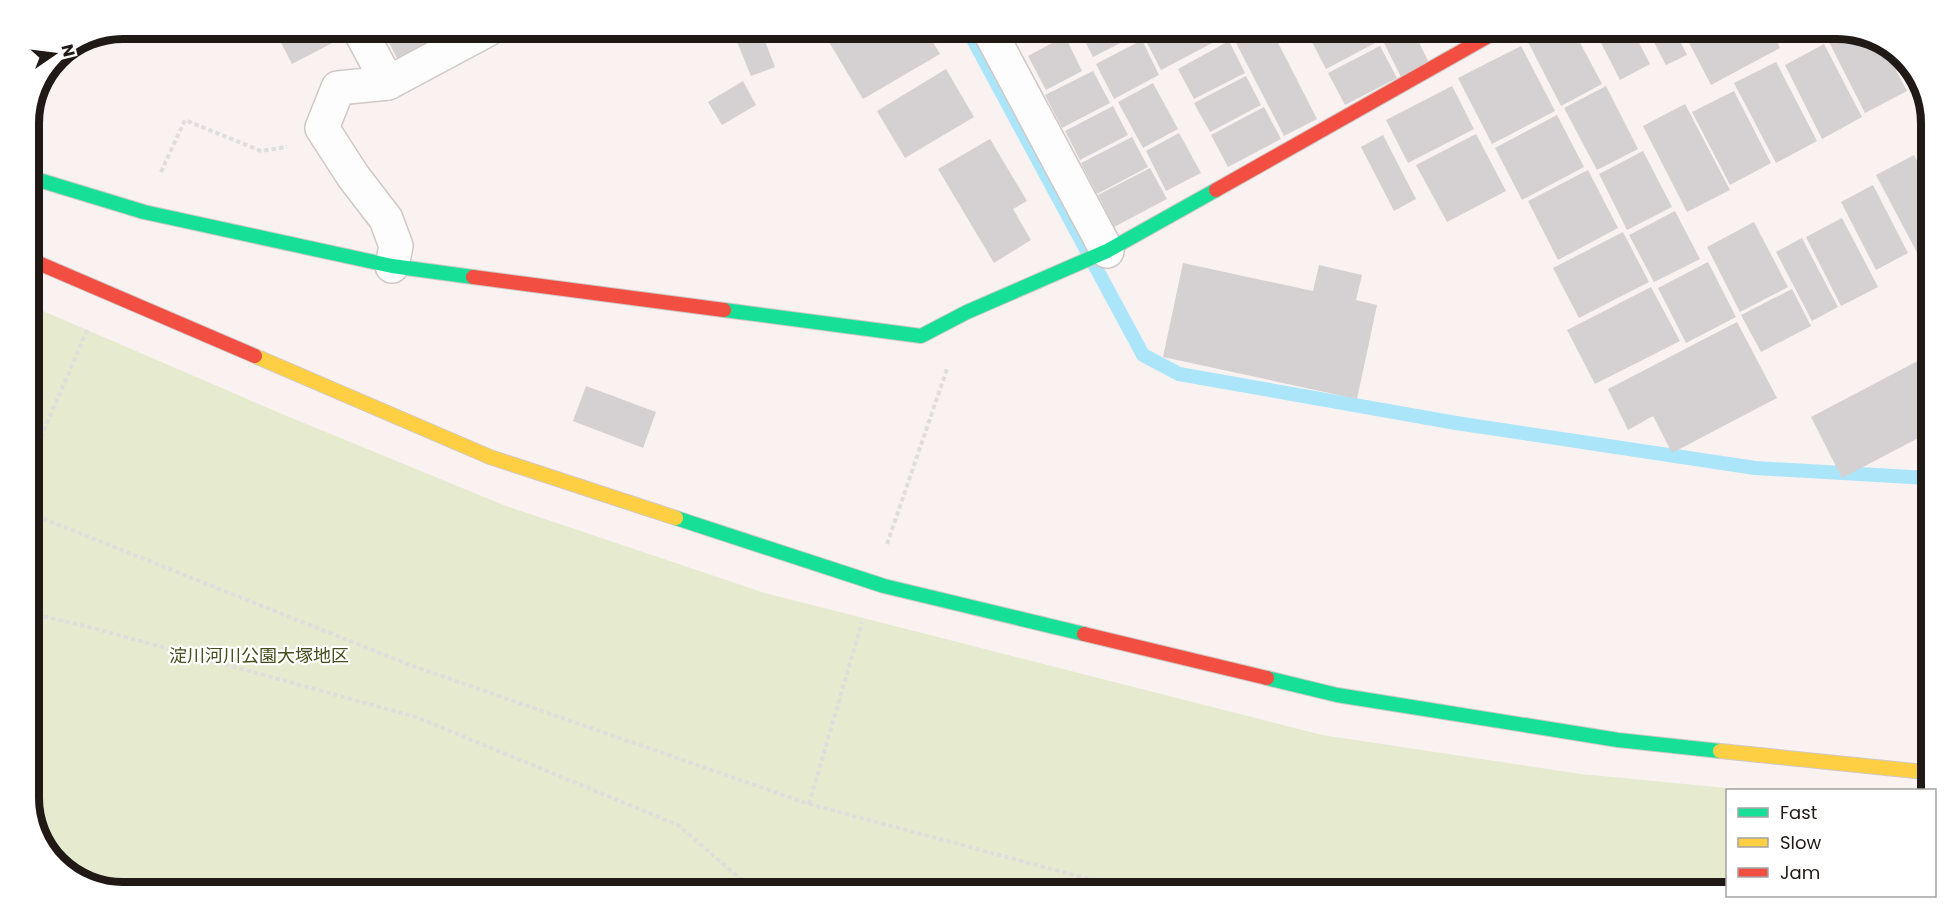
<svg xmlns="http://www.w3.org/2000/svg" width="1960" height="921" viewBox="0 0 1960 921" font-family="Poppins,'Noto Sans JP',sans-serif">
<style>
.green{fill:#e6eace}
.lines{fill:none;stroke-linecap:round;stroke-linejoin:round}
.stream{stroke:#abe5fa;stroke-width:14}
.building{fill:#d5d0d2}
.street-casing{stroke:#cfc8c6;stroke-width:36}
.fast-casing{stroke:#cfc8c6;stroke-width:16}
.slow-casing{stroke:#cfc8c6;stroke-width:16}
.jam-casing{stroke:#cfc8c6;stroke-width:16}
.path{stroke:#e0dedc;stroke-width:4;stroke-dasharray:4.5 3;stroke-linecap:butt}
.street{stroke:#fefdfd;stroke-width:33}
.fast{stroke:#16e098;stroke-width:14}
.slow{stroke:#ffcf43;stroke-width:14}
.jam{stroke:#f24e42;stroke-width:14}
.labels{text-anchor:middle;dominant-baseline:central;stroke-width:4.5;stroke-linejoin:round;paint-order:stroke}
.park-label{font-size:18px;fill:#444d1b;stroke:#fff}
.rim{fill:none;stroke:#201916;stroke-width:8}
</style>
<rect width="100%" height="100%" fill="#f9f2f0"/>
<!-- green -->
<path class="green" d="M 29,305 L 282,414 L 506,506 L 765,593 L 1322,735 L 1581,774 L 1747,790 L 1728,790 L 1727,892 L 87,885 L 48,855 L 29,804 Z"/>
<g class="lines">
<!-- stream -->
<path class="stream" d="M 969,32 L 1143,355 L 1179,374 L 1456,423 L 1755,468 L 1928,478"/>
</g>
<!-- building -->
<g class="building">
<path d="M 274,29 L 332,29 L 338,40 L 292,64 Z"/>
<path d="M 396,30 L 474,30 L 402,68 L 385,35 Z"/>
<path d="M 750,31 L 761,31 L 775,67 L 751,76 L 735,37 Z"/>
<path d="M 846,32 L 927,32 L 940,54 L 863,99 L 829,42 Z"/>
<path d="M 1081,33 L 1140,33 L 1093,57 Z"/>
<path d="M 1153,33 L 1217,33 L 1220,39 L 1161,70 L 1144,37 Z"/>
<path d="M 1220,33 L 1238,33 L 1224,41 Z"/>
<path d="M 1251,33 L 1273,33 L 1317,119 L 1284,136 L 1235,41 Z"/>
<path d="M 1324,34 L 1375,34 L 1379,41 L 1326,69 L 1311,40 Z"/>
<path d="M 1388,34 L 1415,34 L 1429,63 L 1401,77 L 1381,37 Z"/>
<path d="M 1539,34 L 1576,35 L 1602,84 L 1561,106 L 1527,40 Z"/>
<path d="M 1597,35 L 1635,35 L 1650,64 L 1620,80 Z"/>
<path d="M 1650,35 L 1677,35 L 1687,55 L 1666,65 Z"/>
<path d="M 1685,35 L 1774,35 L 1780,48 L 1711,85 Z"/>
<path d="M 1065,36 L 1082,71 L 1046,90 L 1028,56 Z"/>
<path d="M 1826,36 L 1873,36 L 1881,42 L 1907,91 L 1865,113 Z"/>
<path d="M 1142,40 L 1159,75 L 1114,99 L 1096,64 Z"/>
<path d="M 1229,41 L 1245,73 L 1194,99 L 1178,69 Z"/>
<path d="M 1824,44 L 1862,117 L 1822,139 L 1785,65 Z"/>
<path d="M 1380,46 L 1397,78 L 1345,105 L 1328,73 Z"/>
<path d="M 1521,46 L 1555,111 L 1492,144 L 1458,78 Z"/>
<path d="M 1889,49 L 1915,70 L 1918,78 L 1907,83 Z"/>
<path d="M 1776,62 L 1817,141 L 1776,163 L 1734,83 Z"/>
<path d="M 946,69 L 974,117 L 905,158 L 877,111 Z"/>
<path d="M 1093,71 L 1110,103 L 1062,128 L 1045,95 Z"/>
<path d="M 1246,76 L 1261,105 L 1210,132 L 1194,103 Z"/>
<path d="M 743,81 L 756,105 L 722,125 L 708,102 Z"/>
<path d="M 1153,83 L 1178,129 L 1143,148 L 1118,102 Z"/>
<path d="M 1452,86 L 1474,129 L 1408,163 L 1386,120 Z"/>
<path d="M 1606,86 L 1638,149 L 1597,170 L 1564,108 Z"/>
<path d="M 1734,91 L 1771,163 L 1730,185 L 1692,112 Z"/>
<path d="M 1685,104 L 1730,190 L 1687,212 L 1643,126 Z"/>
<path d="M 1113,106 L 1128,135 L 1080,160 L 1065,131 Z"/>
<path d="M 1264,107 L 1281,139 L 1228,167 L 1211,135 Z"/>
<path d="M 1557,115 L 1584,167 L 1522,200 L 1495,148 Z"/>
<path d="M 1179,133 L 1201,173 L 1166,191 L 1146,151 Z"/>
<path d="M 1476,134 L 1506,191 L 1447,222 L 1416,165 Z"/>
<path d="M 1383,135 L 1416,199 L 1394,211 L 1361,147 Z"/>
<path d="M 1132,137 L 1148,167 L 1097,194 L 1081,163 Z"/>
<path d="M 990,139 L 1027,201 L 1013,209 L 1031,240 L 994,263 L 938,169 Z"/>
<path d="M 1931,149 L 1931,179 L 1919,156 Z"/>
<path d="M 1643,151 L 1672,207 L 1627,230 L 1599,174 Z"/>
<path d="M 1914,155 L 1931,188 L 1930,258 L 1922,262 L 1876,175 Z"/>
<path d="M 1150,168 L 1167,199 L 1114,227 L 1098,195 Z"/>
<path d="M 1588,170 L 1618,228 L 1558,260 L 1528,201 Z"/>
<path d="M 1873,185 L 1908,253 L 1876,270 L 1841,202 Z"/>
<path d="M 1675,211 L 1700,259 L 1654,282 L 1629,235 Z"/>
<path d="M 1842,218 L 1878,287 L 1841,306 L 1806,237 Z"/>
<path d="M 1754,222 L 1788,287 L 1740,312 L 1707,247 Z"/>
<path d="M 1623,232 L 1649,282 L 1579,318 L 1553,268 Z"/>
<path d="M 1802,238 L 1838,307 L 1812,321 L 1776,252 Z"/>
<path d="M 1708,262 L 1736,317 L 1686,343 L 1658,288 Z"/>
<path d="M 1183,263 L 1313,291 L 1319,265 L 1362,275 L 1356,300 L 1377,305 L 1357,399 L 1163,357 Z"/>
<path d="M 1651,287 L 1680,341 L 1595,384 L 1567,330 Z"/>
<path d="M 1792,289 L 1811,326 L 1761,352 L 1741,315 Z"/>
<path d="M 1737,322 L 1777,398 L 1672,453 L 1653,416 L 1628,430 L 1608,389 Z"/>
<path d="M 1929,355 L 1928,433 L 1842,478 L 1811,417 Z"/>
<path d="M 586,386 L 656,412 L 643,448 L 573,421 Z"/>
</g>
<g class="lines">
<!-- street casing -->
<g class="street-casing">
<g id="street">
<path d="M 359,29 L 388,83"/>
<path d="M 990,32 L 1107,251"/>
<path d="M 392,266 L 396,246 L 386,219 L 353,176 L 322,128 L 338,88 L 388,83 L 487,30"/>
</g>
</g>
<!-- fast casing -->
<g class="fast-casing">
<g id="fast">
<path d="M 29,177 L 144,212 L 392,266 L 473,277"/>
<path d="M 724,310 L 921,336 L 967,312 L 1107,251 L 1216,190"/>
<path d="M 676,518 L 884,586 L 1084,634"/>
<path d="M 1267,678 L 1337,695 L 1618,740 L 1720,751"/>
</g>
</g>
<!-- slow casing -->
<g class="slow-casing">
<g id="slow">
<path d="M 255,356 L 490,457 L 676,518"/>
<path d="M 1720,751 L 1925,772"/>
</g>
</g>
<!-- jam casing -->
<g class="jam-casing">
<g id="jam">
<path d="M 1216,190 L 1492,34"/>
<path d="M 29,259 L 255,356"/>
<path d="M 473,277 L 724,310"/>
<path d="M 1084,634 L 1267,678"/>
</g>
</g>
<!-- path -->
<g class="path">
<path d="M 161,172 L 185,120 L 261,151 L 287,147"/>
<path d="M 29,465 L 88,328"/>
<path d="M 29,513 L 410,665 L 809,804 L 1130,890"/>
<path d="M 887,544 L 947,369"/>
<path d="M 29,613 L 93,628 L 416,717 L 678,825 L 751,888"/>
<path d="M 809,804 L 862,622"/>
</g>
<!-- street -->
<use href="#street" class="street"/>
<!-- fast -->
<use href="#fast" class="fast"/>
<!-- slow -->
<use href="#slow" class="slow"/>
<!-- jam -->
<use href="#jam" class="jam"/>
</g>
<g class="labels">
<!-- park labels -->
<g class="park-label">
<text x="259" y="655">淀川河川公園大塚地区</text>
</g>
</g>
<!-- crop -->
<path d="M0 0H1960V921H0ZM123 39H1837A84 84 0 0 1 1921 123V798A84 84 0 0 1 1837 882H123A84 84 0 0 1 39 798V123A84 84 0 0 1 123 39Z" fill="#fff" fill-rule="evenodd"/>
<path class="rim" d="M123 39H1837A84 84 0 0 1 1921 123V798A84 84 0 0 1 1837 882H123A84 84 0 0 1 39 798V123A84 84 0 0 1 123 39Z"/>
<!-- legend -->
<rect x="1726" y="789" width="210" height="108" fill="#ffffff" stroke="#a6a3a2" stroke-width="1.5"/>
<rect x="1738" y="808" width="30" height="9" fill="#16e098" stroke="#a6a3a2" stroke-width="1.5"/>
<text x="1780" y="819" font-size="18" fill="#201916">Fast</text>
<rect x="1738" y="838" width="30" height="9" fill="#ffcf43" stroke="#a6a3a2" stroke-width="1.5"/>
<text x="1780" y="849" font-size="18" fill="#201916">Slow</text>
<rect x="1738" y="868" width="30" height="9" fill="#f24e42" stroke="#a6a3a2" stroke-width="1.5"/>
<text x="1780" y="879" font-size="18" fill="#201916">Jam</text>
<!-- north arrow -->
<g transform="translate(54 54) rotate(76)" stroke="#ffffff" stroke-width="4.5" paint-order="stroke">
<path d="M0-4.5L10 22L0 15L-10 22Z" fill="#201916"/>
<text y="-9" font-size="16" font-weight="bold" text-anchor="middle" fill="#201916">N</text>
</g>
</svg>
